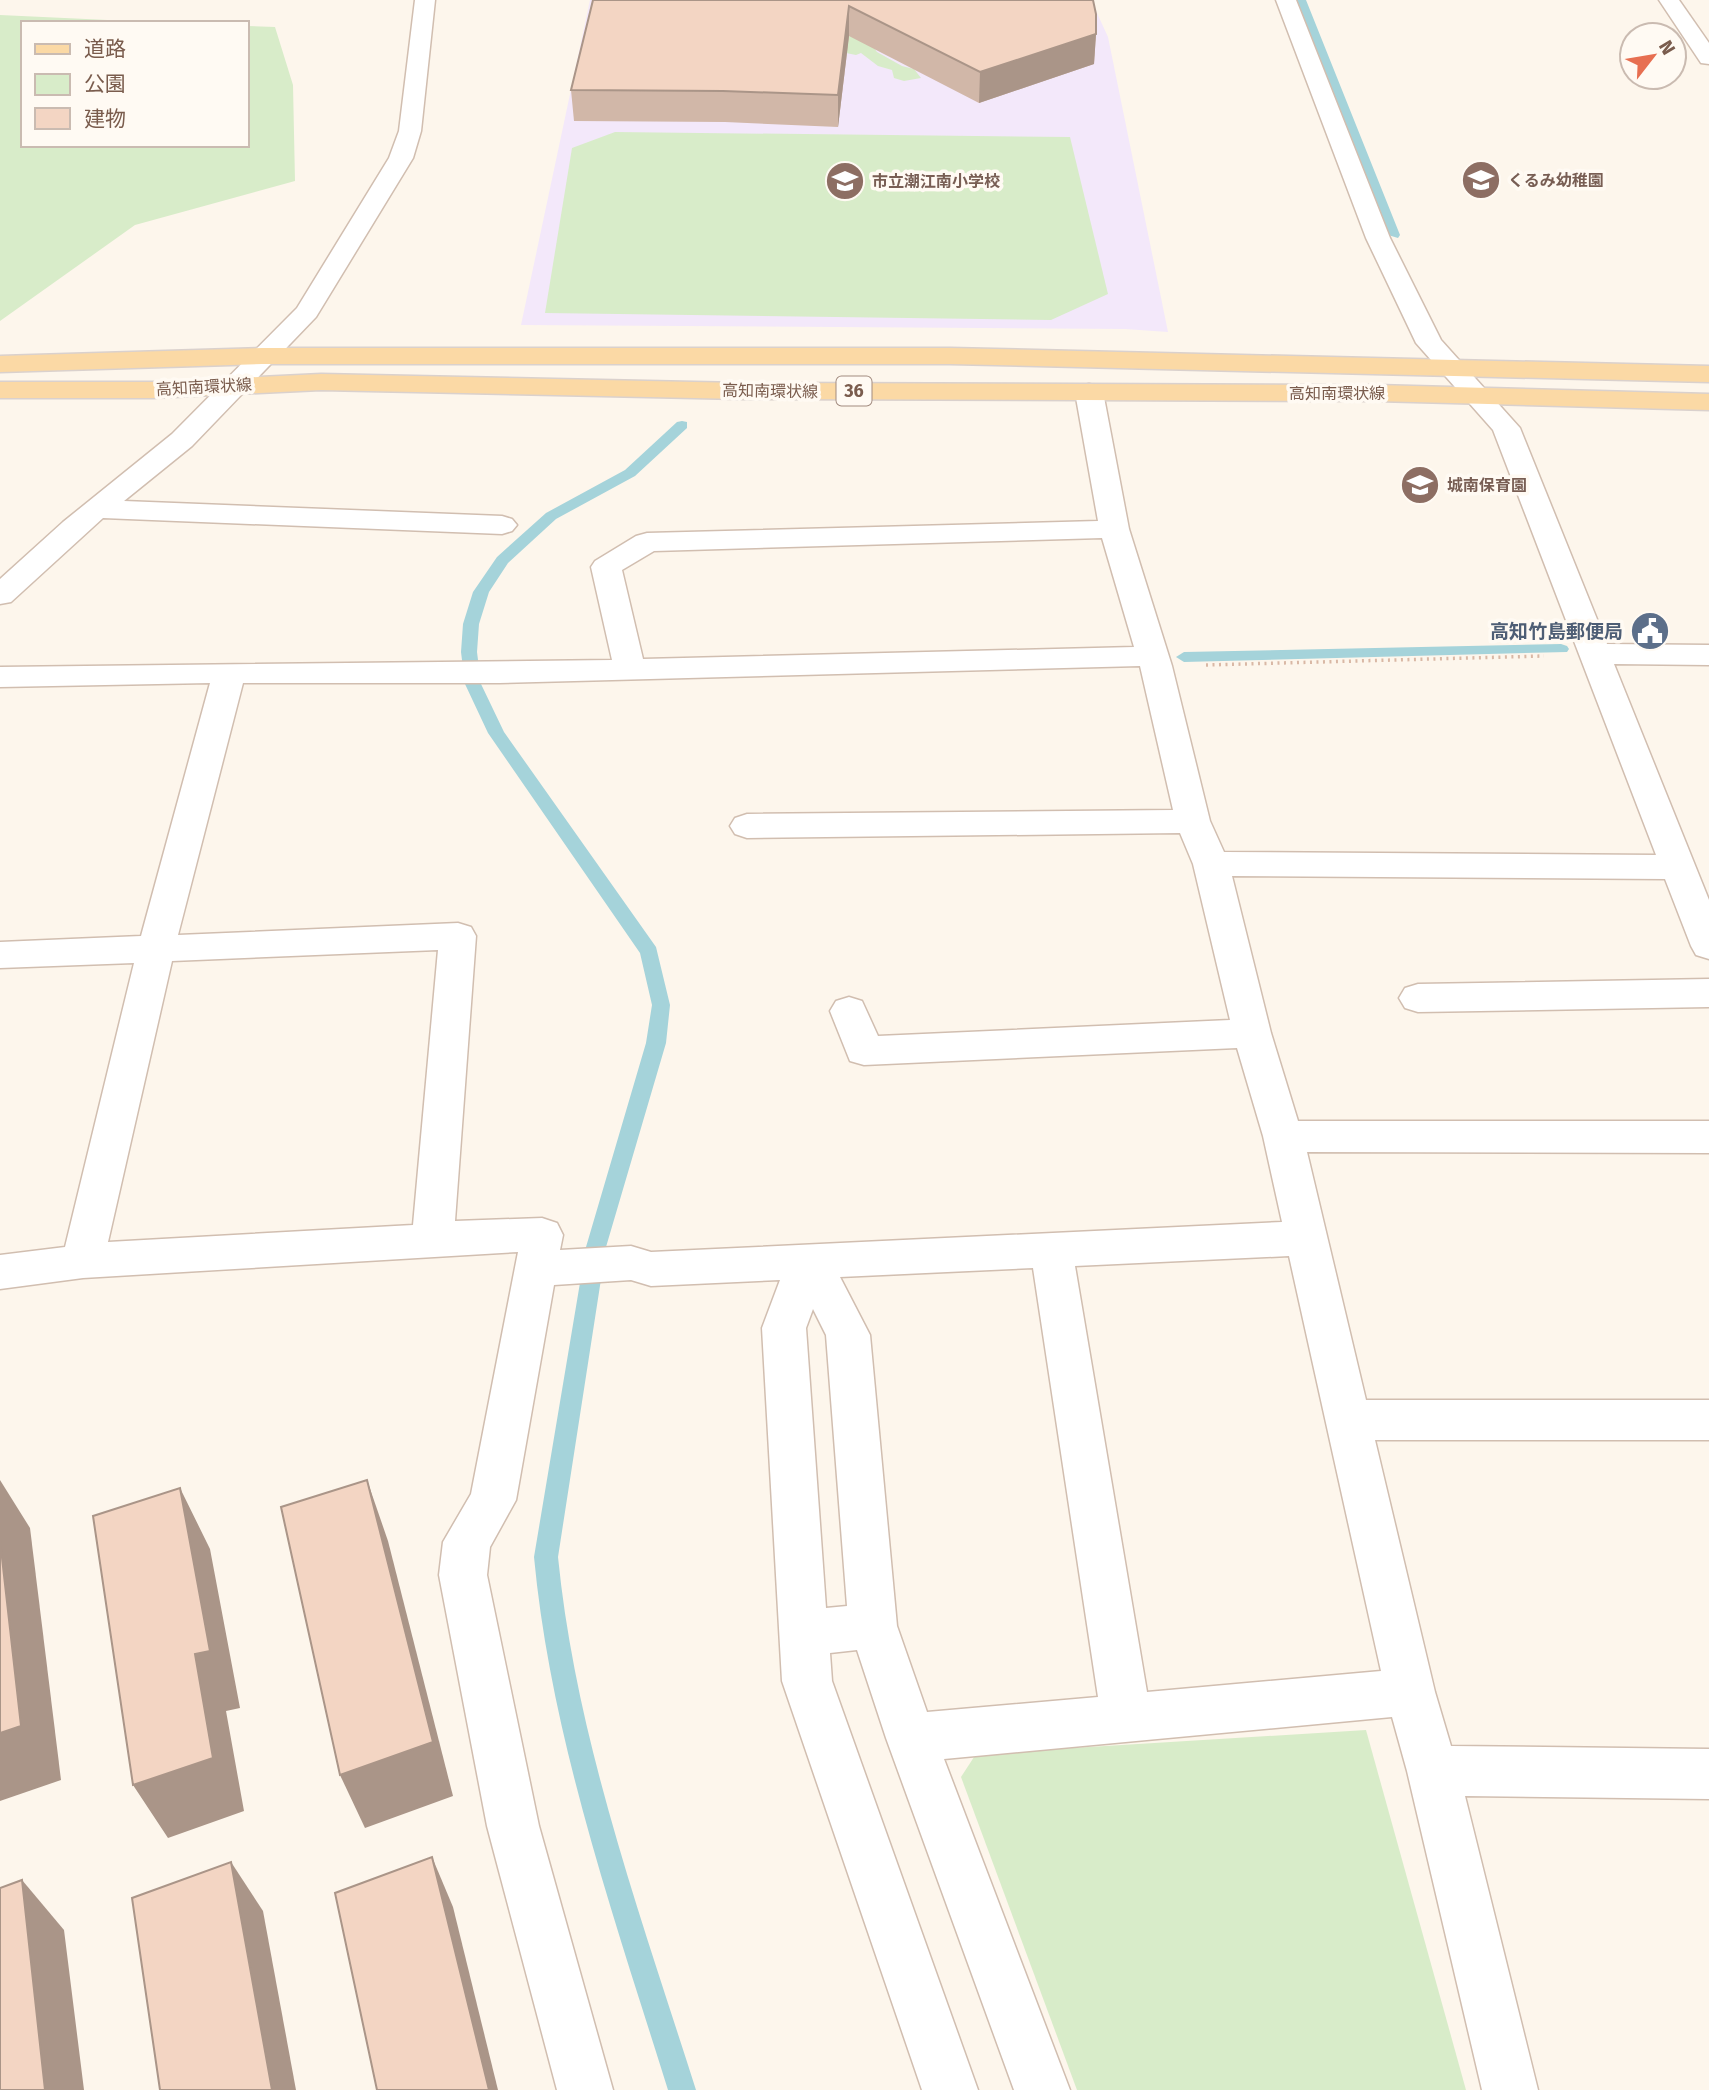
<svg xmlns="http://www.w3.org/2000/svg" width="1709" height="2090" viewBox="0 0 1709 2090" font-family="'Fira Sans','Noto Sans JP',sans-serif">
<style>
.education{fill:#f3e8fa}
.green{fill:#d8ecc9}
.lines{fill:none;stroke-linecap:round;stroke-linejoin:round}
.stream{fill:#a5d3da;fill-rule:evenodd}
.minor-casing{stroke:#d1beb0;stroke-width:3}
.major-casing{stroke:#dad1cd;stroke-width:3}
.path{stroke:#d9b8a5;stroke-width:3.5;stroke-dasharray:2 4.5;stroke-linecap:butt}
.minor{fill:#fff;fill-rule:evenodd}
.major{fill:#fbd9a5;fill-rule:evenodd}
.wall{fill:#d1b7a8}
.shaded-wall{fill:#aa9588}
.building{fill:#f3d5c3;stroke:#aa9588;stroke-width:2}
.labels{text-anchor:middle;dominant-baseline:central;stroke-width:7;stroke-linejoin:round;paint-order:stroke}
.far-education-label{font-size:16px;font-weight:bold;fill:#785e54;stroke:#fffaf3;text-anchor:start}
.far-street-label{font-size:16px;fill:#7a5c4d;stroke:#fffaf3}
.shield{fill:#fffaf3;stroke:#a28b7f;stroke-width:2}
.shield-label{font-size:18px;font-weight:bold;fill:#7a5c4d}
.service-label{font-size:19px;font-weight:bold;fill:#4e5e75;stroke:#fffaf3;text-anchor:end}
</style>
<rect width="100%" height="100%" fill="#fdf6ec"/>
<!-- education -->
<path class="education" d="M 590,0 L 1091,0 L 1108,37 L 1168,332 L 1125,329 L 521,325 Z"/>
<!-- green -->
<g class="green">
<path d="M 839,0 L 877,52 L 902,66 L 914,69 L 921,78 L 904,81 L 894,78 L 892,70 L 878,66 L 861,53 L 856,55 L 841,52 Z"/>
<path d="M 0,15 L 172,23 L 23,23 L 23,145 L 247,145 L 247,26 L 275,27 L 293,85 L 295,181 L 135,225 L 0,321 Z"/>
<path d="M 615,132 L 1070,137 L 1108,294 L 1051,320 L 545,313 L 572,148 Z"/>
<path d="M 1366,1730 L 1466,2090 L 1077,2090 L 961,1777 L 976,1754 Z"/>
</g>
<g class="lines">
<!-- stream -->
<g class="stream">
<path d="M 1296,0 L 1306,0 L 1400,235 L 1398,238 L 1388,235 Z"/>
<path d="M 682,421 L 687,422 L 687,428 L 635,476 L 556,519 L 508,563 L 489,592 L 479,624 L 477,652 L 481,684 L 504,732 L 656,947 L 670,1005 L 666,1043 L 606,1247 L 558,1557 C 576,1739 641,1917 696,2090 L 668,2090 C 614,1917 551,1738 534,1557 L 586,1247 L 646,1043 L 652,1005 L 640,953 L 488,733 L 465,684 L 461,652 L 463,624 L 473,592 L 497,557 L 546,513 L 625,470 L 677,422 Z"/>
<path d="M 1561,644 L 1567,646 L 1569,649 L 1567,652 L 1184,662 L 1176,657 L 1184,652 Z"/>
</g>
<!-- minor casing -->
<g class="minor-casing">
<g id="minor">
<path d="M 415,0 L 435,0 L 421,131 L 413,158 L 316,317 L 192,446 L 124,501 L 502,516 L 512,519 L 517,525 L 512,531 L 502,534 L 103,518 L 11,602 L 0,604 L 0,579 L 63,522 L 172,434 L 297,308 L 389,158 L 399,131 Z"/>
<path d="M 1276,0 L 1296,0 L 1390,238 L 1441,340 L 1520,428 L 1607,644 L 1709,645 L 1709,665 L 1614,664 L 1709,900 L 1709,959 L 1696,955 L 1691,946 L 1665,879 L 1232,876 L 1271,1033 L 1298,1121 L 1709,1121 L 1709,1153 L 1307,1152 L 1366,1400 L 1709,1400 L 1709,1440 L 1375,1440 L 1435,1692 L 1451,1746 L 1709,1749 L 1709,1799 L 1465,1796 L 1538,2090 L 1482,2090 L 1407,1771 L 1392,1717 L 944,1759 L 1070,2090 L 1014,2090 L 886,1738 L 857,1650 L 830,1653 L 832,1681 L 978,2090 L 922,2090 L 782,1681 L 762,1328 L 780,1280 L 651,1286 L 631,1280 L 554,1285 L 516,1500 L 490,1547 L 487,1575 L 539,1826 L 613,2090 L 557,2090 L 487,1826 L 439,1575 L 443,1542 L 471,1494 L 518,1252 L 83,1278 L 0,1289 L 0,1255 L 65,1247 L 134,963 L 0,968 L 0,942 L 141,936 L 210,683 L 0,687 L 0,667 L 612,660 L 591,567 L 595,561 L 636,536 L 647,533 L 1098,521 L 1075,392 L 1079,386 L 1089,384 L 1099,386 L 1103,392 L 1129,529 L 1172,666 L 1210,821 L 1224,852 L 1656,855 L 1493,430 L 1416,343 L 1366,238 ZM 1102,538 L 1134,647 L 643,659 L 622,570 L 654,551 ZM 1140,666 L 1173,810 L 747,814 L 735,818 L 730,826 L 735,834 L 747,838 L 1180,833 L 1193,864 L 1230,1020 L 878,1036 L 862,1001 L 849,997 L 836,1001 L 830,1011 L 850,1061 L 864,1065 L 1237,1048 L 1263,1136 L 1282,1222 L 651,1252 L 631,1246 L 560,1250 L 563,1235 L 557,1223 L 542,1218 L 455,1221 L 476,936 L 471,927 L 458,923 L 178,935 L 243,683 L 499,683 ZM 438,950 L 413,1225 L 108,1242 L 172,961 ZM 1289,1256 L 1381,1671 L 1147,1692 L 1075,1266 ZM 1033,1268 L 1098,1697 L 927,1712 L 897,1626 L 870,1335 L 840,1277 ZM 813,1309 L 826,1335 L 847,1606 L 826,1608 L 806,1328 Z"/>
<path d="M 1659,0 L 1679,0 L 1709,43 L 1709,64 L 1701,63 Z"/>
<path d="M 1709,979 L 1709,1007 L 1418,1012 L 1405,1008 L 1399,998 L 1405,988 L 1418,984 Z"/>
</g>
</g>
<!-- major casing -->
<g class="major-casing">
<g id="major">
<path d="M 262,348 L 950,348 L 1709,366 L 1709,382 L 950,364 L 262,364 L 0,372 L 0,356 Z"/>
<path d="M 321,374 L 741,383 L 1376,385 L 1709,394 L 1709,410 L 1376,401 L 741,399 L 321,390 L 153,398 L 0,398 L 0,382 L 153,382 Z"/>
</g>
</g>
<!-- path -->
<path class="path" d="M 1206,665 L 1544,656"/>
<!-- minor -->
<use href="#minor" class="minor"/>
<!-- major -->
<use href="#major" class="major"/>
</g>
<!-- wall -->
<path class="wall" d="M 593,0 L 1093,0 L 1096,34 L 1094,64 L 979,103 L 849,36 L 838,127 L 725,122 L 574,121 L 571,90 Z"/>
<!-- shaded-wall -->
<g class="shaded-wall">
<path d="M 849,6 L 849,36 L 838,127 L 838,95 Z"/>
<path d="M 1096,34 L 1094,64 L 979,103 L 980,72 Z"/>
<path d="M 0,1480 L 30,1528 L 61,1780 L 0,1801 Z"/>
<path d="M 367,1480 L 388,1541 L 453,1796 L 365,1828 L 340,1775 Z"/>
<path d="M 180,1488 L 210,1549 L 240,1708 L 226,1711 L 244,1811 L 168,1838 L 133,1785 L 195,1654 Z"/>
<path d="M 432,1857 L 453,1907 L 498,2090 L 489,2090 Z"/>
<path d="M 231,1862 L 263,1911 L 296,2090 L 272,2090 Z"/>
<path d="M 22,1880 L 64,1930 L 84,2090 L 45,2090 Z"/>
</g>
<!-- building -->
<g class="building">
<path d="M 593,0 L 1093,0 L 1096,14 L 1096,34 L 980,72 L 849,6 L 838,95 L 723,91 L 571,90 Z"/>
<path d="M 367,1480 L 433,1742 L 340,1775 L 281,1507 Z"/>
<path d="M 180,1488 L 210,1651 L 195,1654 L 213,1758 L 133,1785 L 93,1516 Z"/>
<path d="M 0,1540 L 21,1726 L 0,1733 Z"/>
<path d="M 432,1857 L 489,2090 L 377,2090 L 335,1893 Z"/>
<path d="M 231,1862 L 272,2090 L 160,2090 L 132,1898 Z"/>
<path d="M 22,1880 L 45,2090 L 0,2090 L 0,1888 Z"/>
</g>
<!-- icons -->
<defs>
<g id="school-disc" transform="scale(2.0125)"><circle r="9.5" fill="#8d6e63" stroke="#fffaf3"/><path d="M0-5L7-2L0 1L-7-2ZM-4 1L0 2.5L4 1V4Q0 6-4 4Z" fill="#fff"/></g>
<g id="civic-disc" transform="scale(2.0125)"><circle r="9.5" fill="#5c6f8a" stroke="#fffaf3"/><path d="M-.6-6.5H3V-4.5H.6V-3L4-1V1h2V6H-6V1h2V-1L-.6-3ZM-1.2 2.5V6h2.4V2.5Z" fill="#fff"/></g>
</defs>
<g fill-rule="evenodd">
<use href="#school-disc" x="1481" y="180"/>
<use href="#school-disc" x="845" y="181"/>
<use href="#school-disc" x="1420" y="485"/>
<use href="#civic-disc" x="1650" y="631"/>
</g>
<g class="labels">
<!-- far-education labels -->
<g class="far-education-label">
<text x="1508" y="180">くるみ幼稚園</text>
<text x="872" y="181">市立潮江南小学校</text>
<text x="1447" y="485">城南保育園</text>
</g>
<!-- far-street labels -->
<g class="far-street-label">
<text transform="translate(204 387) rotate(-3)">高知南環状線</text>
<text transform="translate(770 391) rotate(1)">高知南環状線</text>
<text x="1337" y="393">高知南環状線</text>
</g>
<!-- shield labels -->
<rect class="shield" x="836.5" y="376.5" width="35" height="29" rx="5"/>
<g class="shield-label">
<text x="854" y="391">36</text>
</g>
<!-- service labels -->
<g class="service-label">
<text x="1623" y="631">高知竹島郵便局</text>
</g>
</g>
<!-- legend -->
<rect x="21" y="21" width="228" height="126" fill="#fffaf3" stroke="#cabbb1" stroke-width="2"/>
<rect x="35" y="44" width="35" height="10" fill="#fbd9a5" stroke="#cabbb1" stroke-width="2"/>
<text x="84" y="56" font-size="21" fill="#7a5c4d">道路</text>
<rect x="35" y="74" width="35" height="21" fill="#d8ecc9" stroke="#cabbb1" stroke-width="2"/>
<text x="84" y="91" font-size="21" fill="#7a5c4d">公園</text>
<rect x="35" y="108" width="35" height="21" fill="#f3d5c3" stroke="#cabbb1" stroke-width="2"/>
<text x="84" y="126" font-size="21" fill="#7a5c4d">建物</text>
<!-- north arrow -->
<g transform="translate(1653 56) rotate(59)"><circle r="33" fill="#fffaf3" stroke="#cabbb1" stroke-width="2"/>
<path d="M0-5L12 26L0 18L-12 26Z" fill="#e76f51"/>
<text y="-10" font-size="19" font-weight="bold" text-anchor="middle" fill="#7a5c4d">N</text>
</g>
</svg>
